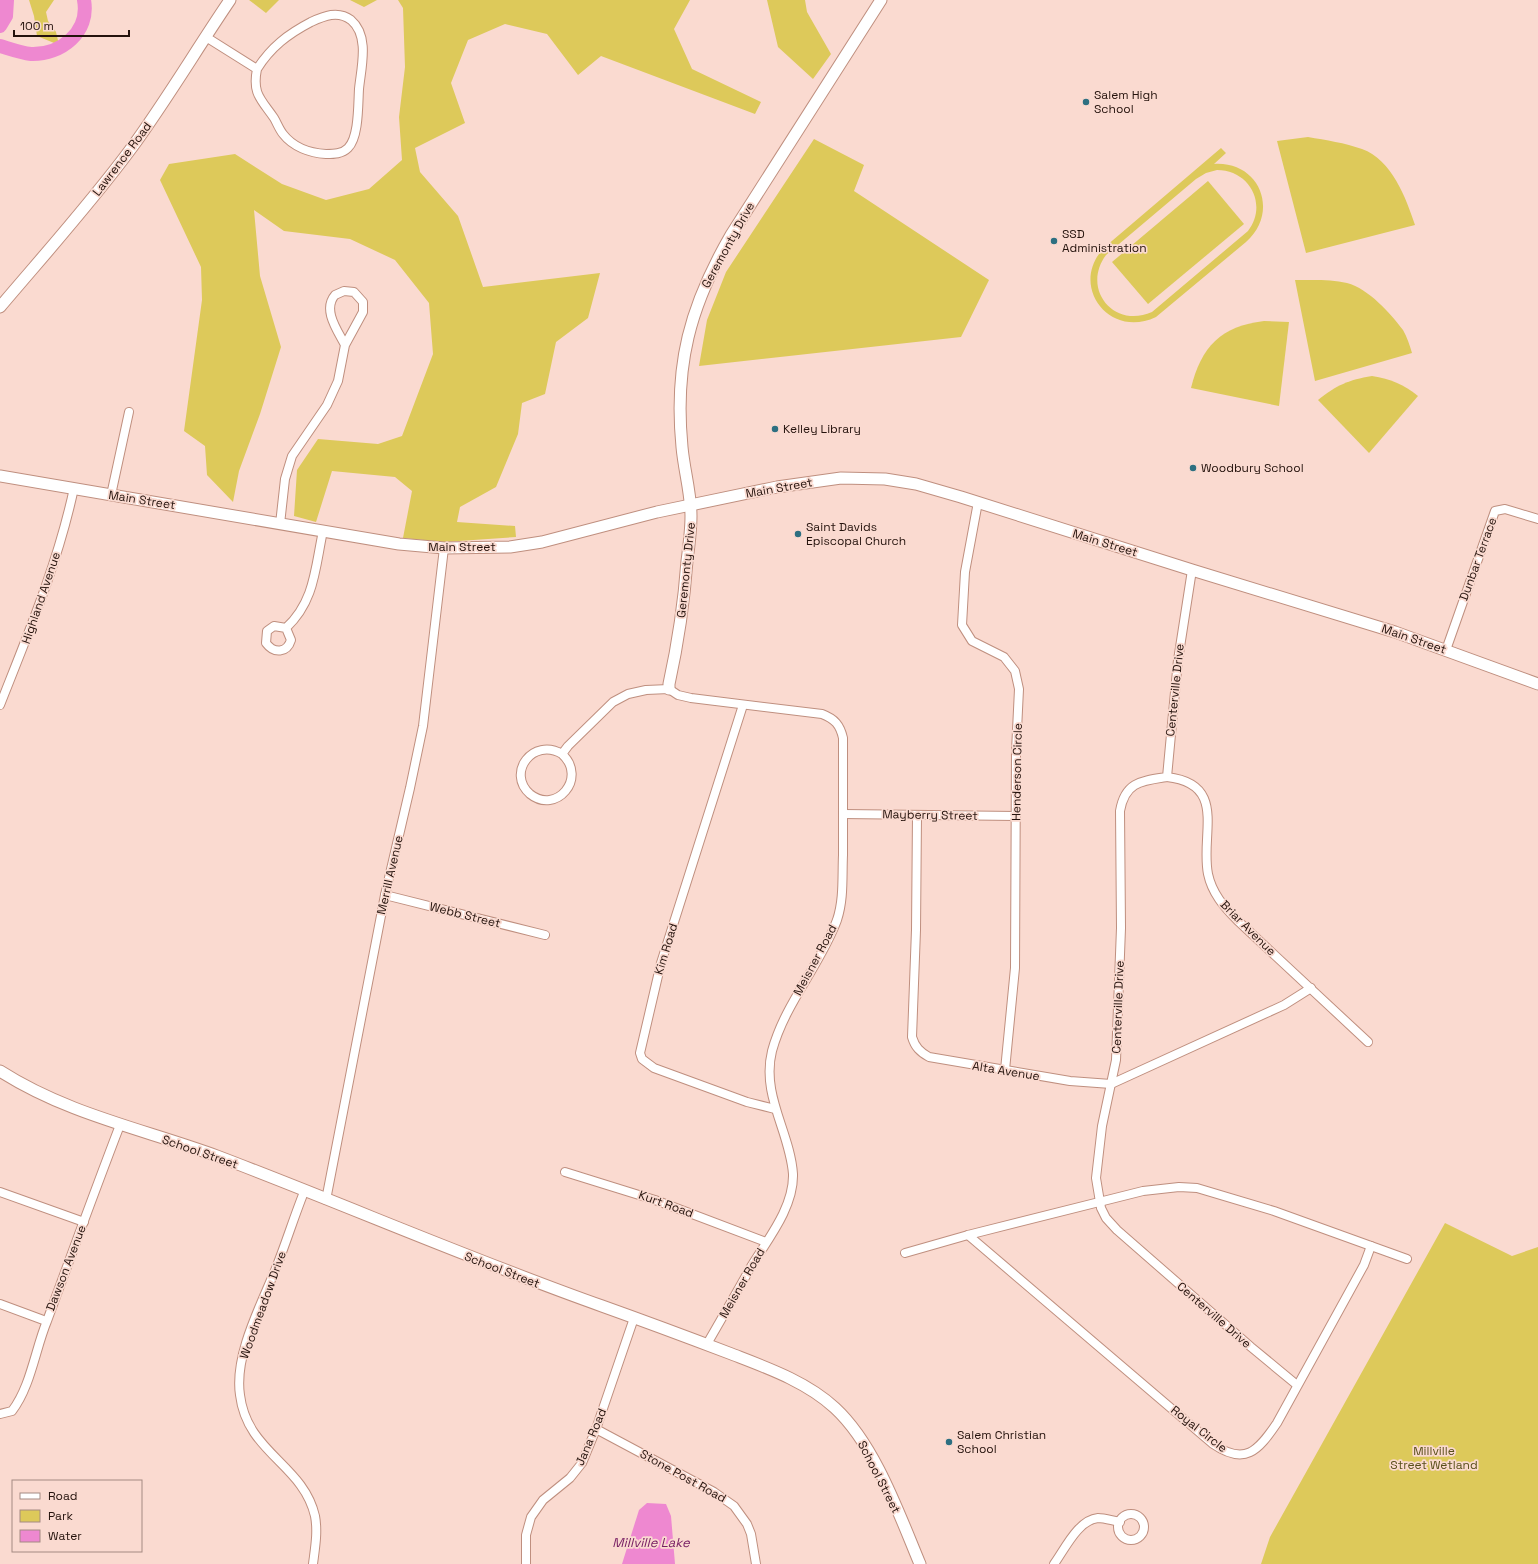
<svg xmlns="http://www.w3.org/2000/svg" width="1538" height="1564" viewBox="0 0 1538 1564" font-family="'Space Grotesk',sans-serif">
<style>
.green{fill:#ddc95a;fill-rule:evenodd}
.water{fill:#ee88d0}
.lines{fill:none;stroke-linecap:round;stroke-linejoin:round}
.river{stroke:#ee88d0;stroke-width:14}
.street-casing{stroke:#bf8f7f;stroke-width:10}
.secondary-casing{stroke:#bf8f7f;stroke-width:13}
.street{stroke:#fff;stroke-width:8}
.secondary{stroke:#fff;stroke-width:11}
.poi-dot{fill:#2d6f81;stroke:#fadad0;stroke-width:1.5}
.labels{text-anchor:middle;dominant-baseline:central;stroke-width:3.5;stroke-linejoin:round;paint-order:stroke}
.poi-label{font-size:12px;fill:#24120c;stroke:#fadad0;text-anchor:start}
.street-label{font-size:12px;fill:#24120c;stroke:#fadad0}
.park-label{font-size:12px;fill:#594f1a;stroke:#fadad0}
.water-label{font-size:13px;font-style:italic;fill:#761d62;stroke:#fadad0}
</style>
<rect width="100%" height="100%" fill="#fadad0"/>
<!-- green -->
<g class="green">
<path d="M 29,0 L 54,0 L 46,12 L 48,21 L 56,32 L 59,45 L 37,36 L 34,16 Z"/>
<path d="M 249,0 L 279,0 L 266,13 Z"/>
<path d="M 350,0 L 377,0 L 364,7 Z"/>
<path d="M 398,0 L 690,0 L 674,29 L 692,69 L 761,102 L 755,114 L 601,56 L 578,75 L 547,34 L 505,24 L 468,40 L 451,83 L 465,123 L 415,148 L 420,172 L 458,216 L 483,287 L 600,273 L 588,318 L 556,342 L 545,394 L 522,403 L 518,434 L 496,487 L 460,507 L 457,522 L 515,526 L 516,537 L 444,542 L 403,538 L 412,491 L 395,477 L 332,471 L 316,522 L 294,516 L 297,470 L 318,439 L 378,444 L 402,436 L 433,354 L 429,303 L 395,260 L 350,239 L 284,231 L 254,210 L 260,276 L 281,347 L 260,414 L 239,471 L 233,502 L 207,475 L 205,446 L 184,431 L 202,300 L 201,267 L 160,180 L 169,164 L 235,154 L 282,184 L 326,200 L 369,189 L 402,160 L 399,117 L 405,67 L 403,8 Z"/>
<path d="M 767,0 L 805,0 L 807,12 L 831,54 L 813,79 L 778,47 Z"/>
<path d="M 1308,137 C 1326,140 1345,143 1362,149 C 1392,160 1406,198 1415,225 L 1306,253 L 1277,141 Z"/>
<path d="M 814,139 L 864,165 L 854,191 L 989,280 L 961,337 L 699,366 L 707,320 L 726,272 Z"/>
<path d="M 1221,148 L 1226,153 L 1214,164 C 1260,161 1280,212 1246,242 L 1156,317 C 1108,340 1067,283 1106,246 ZM 1217,170 C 1250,170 1268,205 1248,231 L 1152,312 C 1114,329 1081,289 1106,255 L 1196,179 L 1206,173 Z"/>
<path d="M 1208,181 L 1244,224 L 1148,304 L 1112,262 Z"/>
<path d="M 1295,280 C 1312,280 1331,279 1347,283 C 1369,289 1390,313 1403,330 C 1407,337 1410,346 1412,353 L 1315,381 Z"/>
<path d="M 1264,321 L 1289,322 L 1279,406 L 1191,388 C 1201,347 1221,326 1264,321 Z"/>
<path d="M 1372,376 C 1391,379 1403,384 1418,396 L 1369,453 L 1318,400 C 1337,385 1348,380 1372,376 Z"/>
<path d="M 1445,1223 L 1512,1256 L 1538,1247 L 1538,1564 L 1261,1564 L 1270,1537 Z"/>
</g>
<!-- water -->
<path class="water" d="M 647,1503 L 666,1504 L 671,1516 L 675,1564 L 622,1564 L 639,1510 Z"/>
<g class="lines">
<!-- river -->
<g class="river">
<path d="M 0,26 L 6,16 L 7,0"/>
<path d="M 0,46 C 10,49 21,53 31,54 C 61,55 90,32 84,0"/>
</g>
<!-- street casing -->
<g class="street-casing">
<g id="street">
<path d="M 206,37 L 257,69 C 252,94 261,99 274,118 C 277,123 279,129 283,134 C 293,147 310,153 326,154 C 334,154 342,154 348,148 C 359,137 358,105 359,89 C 361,68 370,36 351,20 C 338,10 324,16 311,22 C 288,34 271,47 257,69"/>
<path d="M 111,495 L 129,412"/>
<path d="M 978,502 L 965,572 L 962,625 L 972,641 L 1004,657 L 1015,671 L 1019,689 L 1016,751 L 1015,968 L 1005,1070"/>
<path d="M 280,524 L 285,479 L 292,456 L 327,405 L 338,381 L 345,345 L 363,312 L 363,302 L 354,292 L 344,291 L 335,295 C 322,310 338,331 345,345"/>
<path d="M 1192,570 L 1178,660 L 1167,777 C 1141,781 1125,782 1120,811 L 1121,928 L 1116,1060 L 1102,1126 L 1096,1178 L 1101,1208 L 1106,1218 L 1117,1230 L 1251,1347 L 1297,1385"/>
<path d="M 286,628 L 291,640 C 287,653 274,654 266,643 L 267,631 L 274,626 L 286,628 C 315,601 315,568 323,531"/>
<path d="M 1446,650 L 1495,511 L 1505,509 L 1538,519"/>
<path d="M 0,705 C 28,634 58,563 74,488"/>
<path d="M 743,705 L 661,963 L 640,1053 L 642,1059 L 654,1068 L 747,1102 L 775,1109"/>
<path d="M 562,754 C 533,737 506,773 530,794 C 556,815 588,778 562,754 L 568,746 L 613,702 L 628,694 L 646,690 L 669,689 L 678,695 L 691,698 L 822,714 C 835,719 840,725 843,738 C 843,777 843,816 843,855 C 842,877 844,899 837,920 C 820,966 785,1003 772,1051 C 761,1095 790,1132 793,1174 C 794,1207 768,1239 752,1265 C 737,1292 722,1318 707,1344"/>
<path d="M 1167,777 C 1228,784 1200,834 1208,874 C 1212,893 1224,907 1237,920 L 1368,1042"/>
<path d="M 843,814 L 1016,816"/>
<path d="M 917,815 L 916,930 L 912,1037 C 915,1047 920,1052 929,1057 L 1070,1081 L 1111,1084 L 1284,1005 L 1311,988"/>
<path d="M 385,895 L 545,935"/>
<path d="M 565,1172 L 655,1200 L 766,1242"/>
<path d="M 0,1192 L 84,1222"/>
<path d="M 304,1192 C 294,1217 286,1243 276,1268 C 261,1305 234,1355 240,1395 C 247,1453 303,1464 315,1516 C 318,1532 315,1548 313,1564"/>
<path d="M 326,1200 L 385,895 L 410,788 L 423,726 L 444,548"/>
<path d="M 968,1235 L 1213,1444 C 1245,1466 1258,1451 1277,1423 L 1364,1265 L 1371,1246"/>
<path d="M 905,1253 L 968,1235 L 1143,1191 L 1179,1187 L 1197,1188 L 1274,1211 L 1407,1259"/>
<path d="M 0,1304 L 46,1321"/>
<path d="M 0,1414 L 12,1411 C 31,1386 35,1350 47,1321 C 71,1256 95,1190 120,1125"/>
<path d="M 596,1429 L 714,1492 L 734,1506 L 747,1524 L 751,1534 L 756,1564"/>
<circle cx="1131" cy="1527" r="13"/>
<path d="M 526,1564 L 526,1535 L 531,1517 L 543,1500 L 570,1478 L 582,1463 L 596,1429 L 634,1318"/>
<path d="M 1054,1564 C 1065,1549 1078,1520 1098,1518 C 1105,1518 1113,1521 1120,1522"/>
</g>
</g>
<!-- secondary casing -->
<g class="secondary-casing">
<g id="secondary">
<path d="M 0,307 C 44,255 90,204 130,150 C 166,101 196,50 230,0"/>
<path d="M 0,476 L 399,544 L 444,548 L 510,547 L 542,542 L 657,512 L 777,487 L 841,478 L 885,479 L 916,484 L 961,497 L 1192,570 L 1395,632 L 1538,684"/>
<path d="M 669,689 L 669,684 C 678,643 684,603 687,561 C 689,546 691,531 691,516 C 691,493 684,470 682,447 C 674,365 690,306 731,235 L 881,0"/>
<path d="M 0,1071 C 67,1114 143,1129 217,1156 C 346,1205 472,1260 602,1306 C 644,1321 687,1337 729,1353 C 765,1367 806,1381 835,1408 C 875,1445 899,1514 920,1564"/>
</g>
</g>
<!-- street -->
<use href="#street" class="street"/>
<!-- secondary -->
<use href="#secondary" class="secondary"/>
</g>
<!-- markers -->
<g class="poi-dot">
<circle cx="1086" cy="102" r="4"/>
<circle cx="1054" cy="241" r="4"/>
<circle cx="775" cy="429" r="4"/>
<circle cx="1193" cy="468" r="4"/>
<circle cx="798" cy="534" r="4"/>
<circle cx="949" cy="1442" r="4"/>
</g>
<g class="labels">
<!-- poi labels -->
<g class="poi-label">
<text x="1094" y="95">Salem High<tspan x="1094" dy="14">School</tspan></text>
<text x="1062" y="234">SSD<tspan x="1062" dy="14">Administration</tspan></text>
<text x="783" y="429">Kelley Library</text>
<text x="1201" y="468">Woodbury School</text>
<text x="806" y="527">Saint Davids<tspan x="806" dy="14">Episcopal Church</tspan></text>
<text x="957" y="1435">Salem Christian<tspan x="957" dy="14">School</tspan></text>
</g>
<!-- street labels -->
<g class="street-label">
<text transform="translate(122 159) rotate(-53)">Lawrence Road</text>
<text transform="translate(728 245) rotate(-61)">Geremonty Drive</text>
<text transform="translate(779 488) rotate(-10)">Main Street</text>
<text transform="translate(142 500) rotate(9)">Main Street</text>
<text transform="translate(1105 543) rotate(17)">Main Street</text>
<text x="462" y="547">Main Street</text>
<text transform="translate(1478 559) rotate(-70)">Dunbar Terrace</text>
<text transform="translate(686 570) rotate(-84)">Geremonty Drive</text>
<text transform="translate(41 598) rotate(-71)">Highland Avenue</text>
<text transform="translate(1414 639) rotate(19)">Main Street</text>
<text transform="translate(1175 690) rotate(-84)">Centerville Drive</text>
<text transform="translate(1017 772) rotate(-89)">Henderson Circle</text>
<text transform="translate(930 815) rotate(1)">Mayberry Street</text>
<text transform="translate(390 875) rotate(-77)">Merrill Avenue</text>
<text transform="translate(465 915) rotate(14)">Webb Street</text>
<text transform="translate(1248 928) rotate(45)">Briar Avenue</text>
<text transform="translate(666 949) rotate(-73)">Kim Road</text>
<text transform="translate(815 960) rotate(-62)">Meisner Road</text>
<text transform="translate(1118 1007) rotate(-88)">Centerville Drive</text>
<text transform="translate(1006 1071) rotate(9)">Alta Avenue</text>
<text transform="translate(200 1152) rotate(19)">School Street</text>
<text transform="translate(666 1204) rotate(20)">Kurt Road</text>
<text transform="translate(66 1268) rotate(-69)">Dawson Avenue</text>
<text transform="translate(502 1270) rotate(21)">School Street</text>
<text transform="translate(742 1283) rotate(-60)">Meisner Road</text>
<text transform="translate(263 1305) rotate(-70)">Woodmeadow Drive</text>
<text transform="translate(1214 1315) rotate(41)">Centerville Drive</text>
<text transform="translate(1199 1429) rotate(38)">Royal Circle</text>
<text transform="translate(591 1437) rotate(-67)">Jana Road</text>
<text transform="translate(683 1476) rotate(29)">Stone Post Road</text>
<text transform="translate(879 1477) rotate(63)">School Street</text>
</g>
<!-- park labels -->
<g class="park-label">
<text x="1434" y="1451">Millville<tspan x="1434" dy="14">Street Wetland</tspan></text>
</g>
<!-- water labels -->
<g class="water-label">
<text x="651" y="1542">Millville Lake</text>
</g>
</g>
<!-- legend -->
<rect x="12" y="1480" width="130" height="72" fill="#fadad0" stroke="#a48a82"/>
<rect x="20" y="1493" width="20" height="6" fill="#ffffff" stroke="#a48a82"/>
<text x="48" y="1500" font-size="12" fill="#24120c">Road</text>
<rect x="20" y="1510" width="20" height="12" fill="#ddc95a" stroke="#a48a82"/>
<text x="48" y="1520" font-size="12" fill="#24120c">Park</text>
<rect x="20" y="1530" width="20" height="12" fill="#ee88d0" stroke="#a48a82"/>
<text x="48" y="1540" font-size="12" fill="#24120c">Water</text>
<!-- scale -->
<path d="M14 30v6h115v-6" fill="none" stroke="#24120c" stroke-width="2"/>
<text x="20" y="30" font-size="12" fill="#24120c" stroke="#fadad0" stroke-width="3" paint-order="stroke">100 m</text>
</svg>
